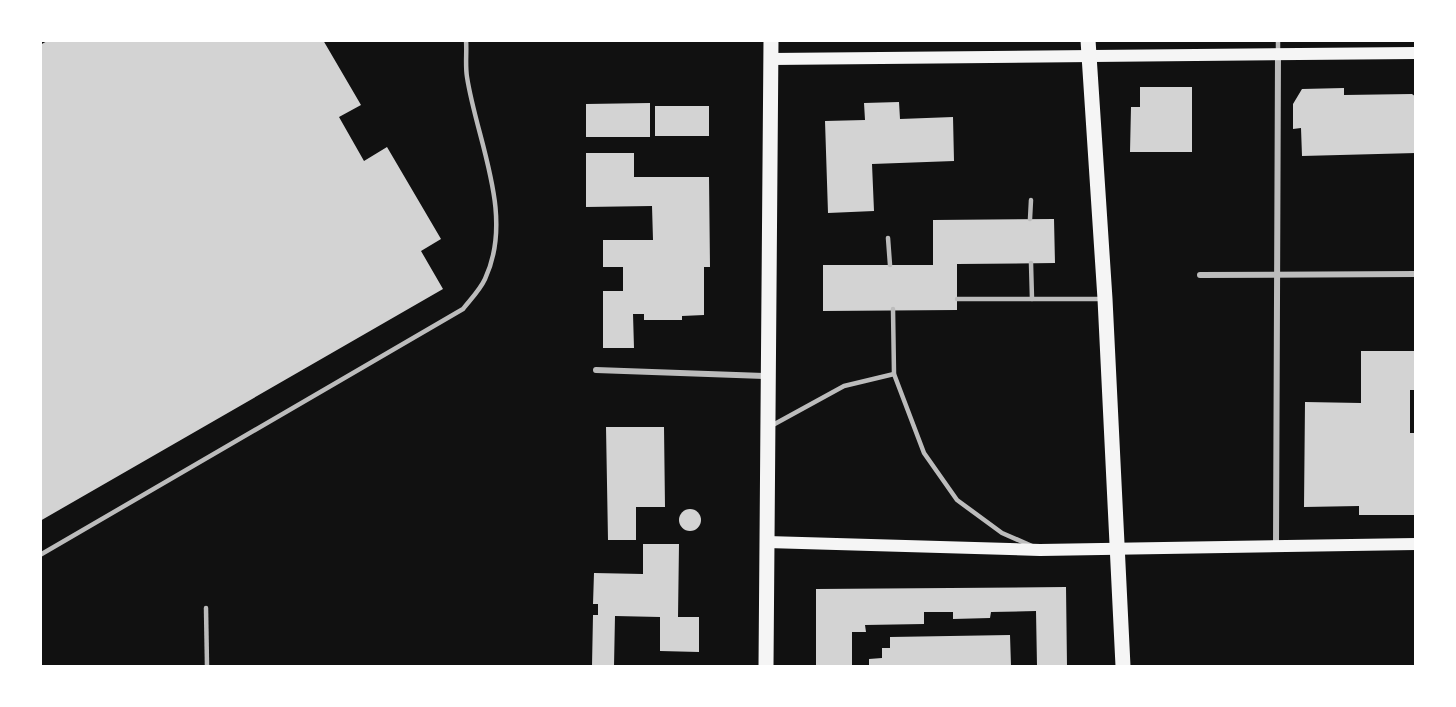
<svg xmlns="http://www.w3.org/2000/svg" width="1456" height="707" viewBox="0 0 1456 707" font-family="Lato,sans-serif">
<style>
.building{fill:#d3d3d3}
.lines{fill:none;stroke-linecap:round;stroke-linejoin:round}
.service{stroke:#bcbcbc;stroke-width:4.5}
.minor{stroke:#bcbcbc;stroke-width:6}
.secondary{stroke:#f5f5f5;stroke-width:12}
.primary{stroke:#f5f5f5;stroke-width:15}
</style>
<rect width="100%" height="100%" fill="#111"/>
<!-- building -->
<g class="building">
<path d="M 49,40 L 323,40 L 361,105 L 339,117 L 364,161 L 387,147 L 441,239 L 421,251 L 443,289 L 40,521 L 40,45 Z"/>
<path d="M 1140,87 L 1192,87 L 1192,152 L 1130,152 L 1131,107 L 1140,107 Z"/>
<path d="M 1344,88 L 1344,95 L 1412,94 L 1416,97 L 1416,153 L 1302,156 L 1301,128 L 1293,129 L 1293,104 L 1302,89 Z"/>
<path d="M 899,102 L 900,119 L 953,117 L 954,161 L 872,164 L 874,211 L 828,213 L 825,121 L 865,120 L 864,103 Z"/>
<path d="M 650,103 L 650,137 L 586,137 L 586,104 Z"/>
<rect x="655" y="106" width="54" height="30"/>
<path d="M 586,153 L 634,153 L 634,177 L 709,177 L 710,267 L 704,267 L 704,315 L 682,316 L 682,320 L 644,320 L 644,314 L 633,314 L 634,348 L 603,348 L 603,291 L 623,291 L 623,267 L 603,267 L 603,240 L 653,240 L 652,206 L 586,207 Z"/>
<path d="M 1054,219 L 1055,263 L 957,264 L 957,310 L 823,311 L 823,265 L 933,265 L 933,220 Z"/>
<path d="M 1361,351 L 1415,351 L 1416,390 L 1410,390 L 1410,433 L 1416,433 L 1416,515 L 1359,515 L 1359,506 L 1304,507 L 1305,402 L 1361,403 Z"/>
<path d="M 606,427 L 664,427 L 665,507 L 636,507 L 636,540 L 608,540 Z"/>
<circle cx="690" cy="520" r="11"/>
<path d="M 643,544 L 679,544 L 678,617 L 699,617 L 699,652 L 660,651 L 660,617 L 615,616 L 614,666 L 592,666 L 593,615 L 598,615 L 598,604 L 593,604 L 594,573 L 643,574 Z"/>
<path d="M 1066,587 L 1067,666 L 1037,666 L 1036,611 L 991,612 L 990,618 L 953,619 L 953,612 L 924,612 L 924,624 L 865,625 L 866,632 L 852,632 L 852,666 L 816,666 L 816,589 Z"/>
<path d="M 1010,635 L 1011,666 L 869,666 L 869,659 L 882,658 L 882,648 L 890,648 L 890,637 Z"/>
</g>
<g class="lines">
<!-- service -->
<g class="service">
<path d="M 1278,53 L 1278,40"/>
<path d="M 1030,219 L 1031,200"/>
<path d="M 888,238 L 890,265"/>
<path d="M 1031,263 L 1032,299"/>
<path d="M 957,299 L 1101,299"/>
<path d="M 893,309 L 894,374 L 924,453 L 957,500 L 1002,533 L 1032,546"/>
<path d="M 771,426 L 844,386 L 894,374"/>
<path d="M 40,555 L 463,309 C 470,300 480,290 485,279 C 515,215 477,142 467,77 C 465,65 467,52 466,40"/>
<path d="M 206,608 L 207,666"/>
</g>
<!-- minor -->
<g class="minor">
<path d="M 1200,275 L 1416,274"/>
<path d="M 596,370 L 766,376"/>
<path d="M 1276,546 L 1278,54"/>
</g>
<!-- secondary -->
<g class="secondary">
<path d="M 771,59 L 1416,53"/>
<path d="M 767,542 L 1040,550 L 1416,544"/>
</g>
<!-- primary -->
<g class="primary">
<path d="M 1088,40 L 1105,299 L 1123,666"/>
<path d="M 766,666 L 771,40"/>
</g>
</g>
<!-- border -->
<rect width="1456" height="707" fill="none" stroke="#ffffff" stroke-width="84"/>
</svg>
